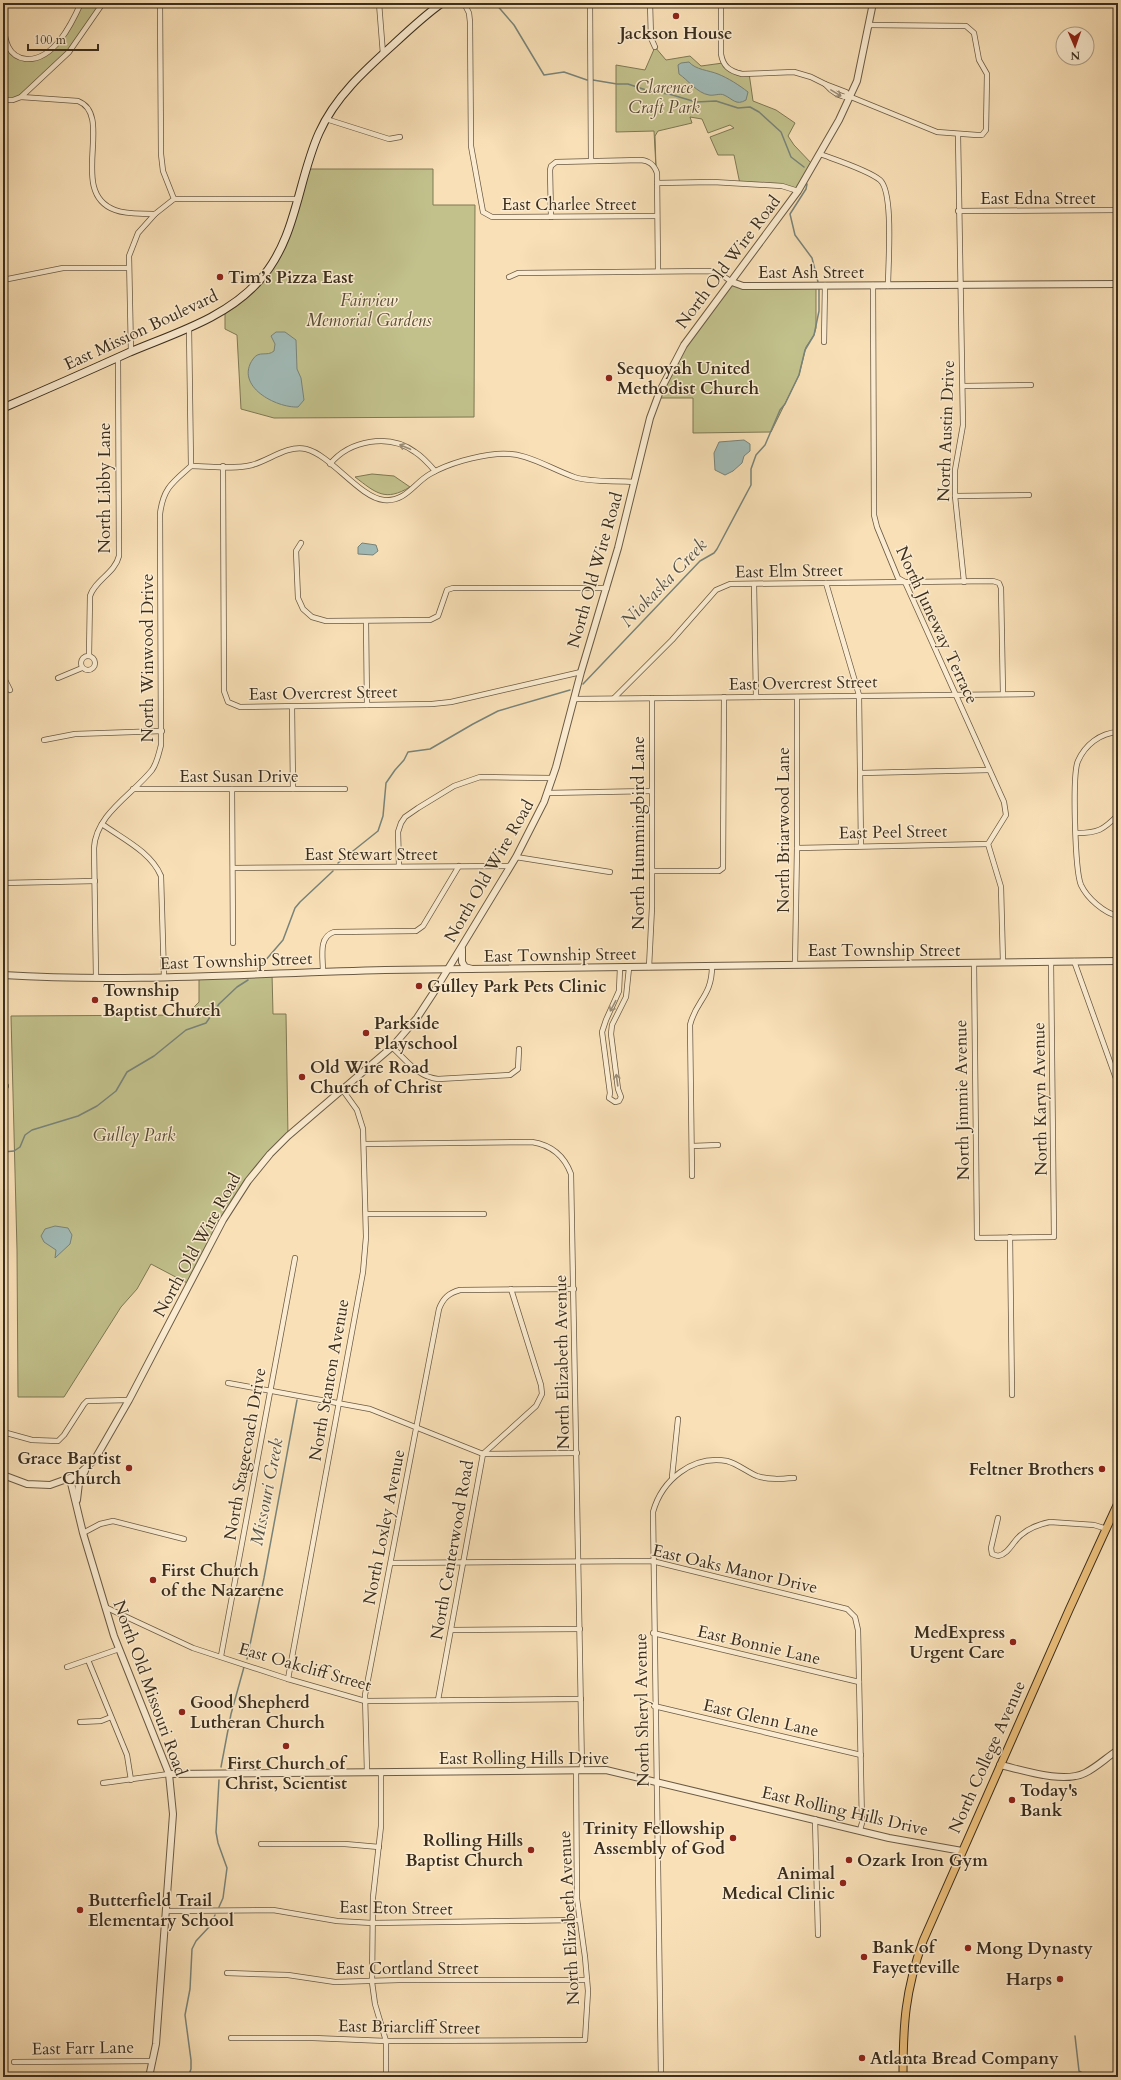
<svg xmlns="http://www.w3.org/2000/svg" width="1121" height="2080" viewBox="0 0 1121 2080" font-family="Cardo,serif">
<style>
.green{fill:#c2c18c;stroke:#7e7854}
.water{fill:#a1bbb8;stroke:#78837a}
.lines{fill:none;stroke-linecap:round;stroke-linejoin:round}
.stream{stroke:#78837a;stroke-width:1.5}
.minor-casing{stroke:#6a5a44;stroke-width:6}
.tertiary-casing{stroke:#6a5a44;stroke-width:8}
.secondary-casing{stroke:#3b2e1d;stroke-width:9}
.primary-casing{stroke:#3b2e1d;stroke-width:9}
.minor{stroke:#fbebd0;stroke-width:4.5}
.tertiary{stroke:#fbebd0;stroke-width:6}
.secondary{stroke:#fbebd0;stroke-width:7}
.primary{stroke:#ecc07c;stroke-width:7}
.oneway{stroke:#9b8c76}
.poi-dot{fill:#8f2418;stroke:#fbebd0;stroke-width:1.5}
.labels{text-anchor:middle;dominant-baseline:central;stroke-width:3;stroke-linejoin:round;paint-order:stroke}
.poi-label{font-size:17px;font-weight:bold;fill:#3b2e1d;stroke:#fbebd0;text-anchor:start}
.park-label{font-size:17px;font-style:italic;fill:#564b33;stroke:#fbebd0}
.street-label{font-size:17px;fill:#3b2e1d;stroke:#fbebd0}
.water-label{font-size:18px;font-style:italic;fill:#545144;stroke:#fbebd0}
</style>
<rect width="100%" height="100%" fill="#f9e0b7"/>
<filter id="stains"><feTurbulence type="fractalNoise" baseFrequency=".005" numOctaves="4"/><feColorMatrix values="0 0 0 0 .2 0 0 0 0 .09 0 0 0 0 .02 0 0 0 .5 -.17"/></filter>
<radialGradient id="worn" r=".72"><stop offset=".6" stop-color="#630" stop-opacity="0"/><stop offset="1" stop-color="#630" stop-opacity=".3"/></radialGradient>
<!-- green -->
<g class="green">
<path d="M 81,3 L 103,3 L 69,52 L 21,97 L 3,100 L 3,24 L 6,44 L 21,58 L 39,57 L 57,42 Z"/>
<path d="M 655,47 L 666,60 L 690,56 L 701,66 L 723,63 L 727,68 L 749,73 L 753,101 L 776,110 L 795,123 L 788,136 L 794,145 L 813,165 L 798,191 L 787,186 L 740,184 L 734,155 L 718,155 L 710,137 L 734,128 L 730,125 L 708,133 L 702,119 L 690,117 L 692,123 L 658,131 L 655,136 L 656,168 L 654,131 L 616,132 L 616,65 L 645,70 Z"/>
<path d="M 307,169 L 433,169 L 433,205 L 475,205 L 474,417 L 274,418 L 241,409 L 237,335 L 225,329 L 225,310 L 240,300 L 276,259 Z"/>
<path d="M 732,282 L 743,286 L 816,286 L 816,328 L 814,335 L 806,347 L 799,375 L 771,432 L 693,433 L 693,398 L 657,398 L 675,360 Z"/>
<path d="M 372,474 L 394,476 L 410,487 C 385,502 376,493 355,477 Z"/>
<path d="M 272,973 L 273,1014 L 286,1014 L 288,1136 L 248,1181 L 189,1284 L 151,1264 L 137,1289 L 121,1307 L 64,1397 L 18,1397 L 17,1250 L 11,1016 L 186,1015 L 199,1002 L 199,976 Z"/>
</g>
<!-- water -->
<g class="water">
<path d="M 689,62 C 696,70 708,70 718,74 C 728,78 739,85 748,92 L 746,100 C 736,106 733,99 724,95 C 720,93 714,96 709,95 C 697,93 688,80 679,74 L 678,65 L 681,63 Z"/>
<path d="M 276,332 L 285,332 L 296,340 L 297,369 L 301,378 L 304,400 L 298,407 C 276,408 234,386 253,359 C 259,350 267,357 274,351 L 275,344 L 271,336 Z"/>
<path d="M 744,440 L 750,444 L 750,451 L 744,456 L 742,463 L 733,471 L 725,475 L 715,470 L 714,453 L 719,442 Z"/>
<path d="M 362,543 L 376,545 L 378,551 L 373,555 L 358,554 L 358,547 Z"/>
<path d="M 55,1226 L 68,1228 L 72,1235 L 70,1244 L 55,1258 L 56,1250 L 44,1242 L 41,1236 L 45,1229 Z"/>
</g>
<g class="lines">
<!-- stream -->
<g class="stream">
<path d="M 495,3 L 514,25 L 544,75 L 564,72 L 587,80"/>
<path d="M 593,80 L 617,84 L 628,84 L 652,92 L 669,94 L 696,102 L 716,101 L 738,108 L 750,107 L 759,112 L 781,132 L 791,157 L 804,167"/>
<path d="M 807,184 L 806,189 L 790,214 L 795,235 L 812,258 L 818,282"/>
<path d="M 583,684 L 700,561 L 714,553 L 717,549 L 751,485 L 751,469 L 756,455 L 765,445 L 780,410 L 785,404 L 799,375 L 805,350 L 814,335 L 819,311 L 819,289"/>
<path d="M 338,863 L 378,831 L 383,816 L 386,783 L 395,770 L 404,760 L 408,752 L 430,749 L 473,724 L 498,711 L 570,690"/>
<path d="M 258,969 L 283,940 L 295,908 L 300,902 L 333,871"/>
<path d="M 3,1152 L 14,1151 L 20,1147 L 25,1135 L 32,1130 L 78,1116 L 97,1106 L 116,1091 L 127,1072 L 154,1056 L 186,1030 L 206,1023 L 219,1004 L 237,987 L 248,980"/>
<path d="M 247,1659 L 264,1578 L 297,1400"/>
<path d="M 221,1767 L 231,1714 L 244,1667"/>
<path d="M 219,1907 L 223,1898 L 227,1868 L 218,1843 L 216,1832 L 219,1780"/>
<path d="M 1075,2036 L 1079,2071 L 1089,2077"/>
<path d="M 188,2077 L 191,2069 L 191,2060 L 185,2015 L 190,1989 L 192,1949 L 196,1941 L 209,1927 L 215,1915"/>
</g>
<!-- minor casing -->
<g class="minor-casing">
<g id="minor">
<path d="M 379,3 L 383,54"/>
<path d="M 464,3 L 469,13 L 470,22 L 471,146 L 483,212 L 492,217 L 657,216"/>
<path d="M 590,3 L 591,160"/>
<path d="M 650,3 L 651,38 L 655,47"/>
<path d="M 721,3 L 721,54 C 723,66 729,71 742,74 L 794,72 L 811,77 L 825,84"/>
<path d="M 797,3 L 803,5 L 873,4"/>
<path d="M 3,24 C 5,39 7,57 26,59 C 54,61 72,23 81,3"/>
<path d="M 21,97 L 78,101 C 115,115 67,193 115,210 C 128,215 142,213 155,214 L 138,233 L 129,256 L 131,352"/>
<path d="M 851,97 L 846,92 L 825,84 C 832,92 840,98 851,97 L 937,132 L 977,135 L 982,135 L 986,130 L 987,74 L 979,60 L 974,33 L 966,26 L 869,25"/>
<path d="M 3,100 L 13,100 L 21,97 L 69,52 L 103,3"/>
<path d="M 326,119 L 389,139 L 400,137"/>
<path d="M 958,135 L 963,425 L 955,470 L 955,496 L 964,582"/>
<path d="M 820,154 C 836,160 868,170 880,180 C 894,192 888,265 888,286"/>
<path d="M 657,183 L 713,182 L 782,186 L 798,191"/>
<path d="M 174,199 L 299,199"/>
<path d="M 958,211 L 1118,210"/>
<path d="M 155,214 L 174,199 L 163,171 L 161,154 L 160,3"/>
<path d="M 551,217 L 550,170 L 551,166 L 556,162 L 641,160 C 649,161 654,164 657,173 L 658,271"/>
<path d="M 3,269 L 5,280 L 3,299"/>
<path d="M 509,277 L 518,273 L 711,271 L 720,274 L 732,282"/>
<path d="M 3,280 L 63,268 L 128,268"/>
<path d="M 873,285 L 874,515 L 877,527 L 898,578 L 905,582 L 1004,802 L 1006,815 L 988,844 L 1001,887 L 1003,962"/>
<path d="M 824,342 L 825,285"/>
<path d="M 963,386 L 1031,385"/>
<path d="M 330,464 C 350,440 389,433 415,452 C 423,457 429,464 435,471"/>
<path d="M 191,466 C 210,466 233,470 252,465 C 270,460 287,445 306,449 C 331,455 360,498 384,500 C 406,502 414,483 430,474 C 449,463 476,456 497,454 C 526,451 548,468 574,477 C 593,483 615,480 634,482"/>
<path d="M 223,466 L 224,691 L 228,702 L 240,707 L 432,704 L 451,702 L 581,672"/>
<path d="M 955,496 L 1029,495"/>
<path d="M 301,543 L 296,551 L 298,598 L 303,609 L 312,617 L 326,621 L 430,620 L 438,616 L 447,590 L 453,588 L 607,588"/>
<path d="M 826,583 L 859,695 L 861,846"/>
<path d="M 754,584 L 756,697"/>
<path d="M 366,622 L 367,705"/>
<circle cx="88" cy="663" r="7"/>
<path d="M 89,656 L 90,596 C 95,580 115,573 119,556 L 118,358"/>
<path d="M 3,676 L 10,690"/>
<path d="M 58,678 L 82,668"/>
<path d="M 614,698 L 672,640 L 716,590 L 730,584 L 993,581 L 999,583 L 1001,588 L 1003,694"/>
<path d="M 574,699 L 1032,694"/>
<path d="M 292,707 L 293,789"/>
<path d="M 1118,732 C 1100,733 1085,745 1078,761 C 1072,774 1075,871 1081,885 C 1087,898 1104,913 1118,916"/>
<path d="M 44,740 L 75,734 L 162,731"/>
<path d="M 861,773 L 989,770"/>
<path d="M 133,789 L 345,789"/>
<path d="M 232,789 L 233,943"/>
<path d="M 547,793 L 651,791"/>
<path d="M 102,824 C 123,839 151,852 161,876 L 164,977"/>
<path d="M 1077,833 C 1098,833 1103,830 1118,815"/>
<path d="M 797,848 L 988,844"/>
<path d="M 516,857 L 610,872"/>
<path d="M 399,866 L 398,832 L 401,823 L 405,817 L 418,808 L 454,786 L 480,777 L 553,778"/>
<path d="M 233,868 L 510,866"/>
<path d="M 652,871 L 719,871 L 723,868 L 724,697"/>
<path d="M 3,883 L 95,881"/>
<path d="M 1074,961 L 1118,1084"/>
<path d="M 974,963 L 977,1238 L 1054,1237 L 1051,962"/>
<path d="M 795,964 L 797,848 L 797,697"/>
<path d="M 649,967 L 652,907 L 652,698"/>
<path d="M 620,968 L 619,991 L 606,1020 L 602,1032 L 610,1093 L 609,1098 L 615,1102 L 619,1101 L 621,1097 L 618,1089 L 611,1034 L 612,1025 L 626,997 L 629,968"/>
<path d="M 323,972 C 323,957 318,937 334,932 L 416,931 L 423,926 L 459,866"/>
<path d="M 96,978 L 94,848 C 96,814 132,795 152,770 C 157,763 159,753 161,745 L 160,514 C 163,488 173,482 191,466 L 189,328"/>
<path d="M 392,1047 C 406,1060 418,1077 438,1079 L 510,1075 L 518,1069 L 519,1049"/>
<path d="M 3,1086 L 6,1086"/>
<path d="M 365,1144 L 532,1142 C 551,1145 564,1155 571,1174 L 582,1770"/>
<path d="M 692,1146 L 718,1145"/>
<path d="M 692,1176 L 690,1025 C 696,1000 712,997 712,966"/>
<path d="M 366,1214 L 484,1214"/>
<path d="M 3,1217 L 5,1217"/>
<path d="M 1010,1237 L 1012,1395"/>
<path d="M 228,1383 L 370,1409 L 483,1454 L 577,1453"/>
<path d="M 3,1432 L 32,1440 L 58,1441 L 64,1435 L 84,1404 L 87,1401 L 129,1400"/>
<path d="M 672,1477 L 678,1419"/>
<path d="M 998,1518 L 991,1548 L 992,1554 L 998,1556 C 1009,1554 1013,1541 1021,1535 C 1029,1528 1040,1524 1050,1522 L 1094,1525 L 1107,1529"/>
<path d="M 83,1533 L 100,1524 L 113,1521 L 184,1539"/>
<path d="M 391,1563 L 652,1561 L 847,1609 L 855,1617 L 858,1630 L 862,1823 L 860,1830"/>
<path d="M 105,1607 L 193,1648 L 288,1679 L 365,1701 L 581,1699"/>
<path d="M 451,1630 L 580,1629"/>
<path d="M 653,1633 L 859,1682"/>
<path d="M 221,1656 L 295,1258"/>
<path d="M 88,1660 L 127,1755 L 131,1780"/>
<path d="M 67,1667 L 119,1649"/>
<path d="M 288,1679 L 363,1272 L 366,1237 L 363,1129 L 357,1110 L 342,1089"/>
<path d="M 438,1700 L 483,1454 L 536,1406 L 542,1394 L 541,1385 L 511,1289"/>
<path d="M 654,1706 L 861,1755"/>
<path d="M 80,1722 L 101,1721 L 111,1717"/>
<path d="M 367,1772 L 365,1695 L 439,1309 C 443,1298 449,1293 460,1290 L 574,1289"/>
<path d="M 381,1772 L 381,1826 L 373,1897 L 372,1982 L 375,2004 L 386,2041 L 386,2077"/>
<path d="M 103,1783 L 169,1774"/>
<path d="M 815,1819 L 818,1935"/>
<path d="M 261,1844 L 345,1844 L 379,1847"/>
<path d="M 166,1911 L 273,1910 L 337,1921 L 372,1923 L 579,1920"/>
<path d="M 227,1973 L 288,1975 L 335,1982 L 399,1980 L 587,1980"/>
<path d="M 231,2038 L 313,2038 L 386,2041 L 585,2040 L 588,1991 L 585,1957 L 577,1899 L 576,1770"/>
<path d="M 14,2062 L 153,2061"/>
<path d="M 661,2077 L 653,1512 C 662,1480 692,1455 727,1461 C 738,1464 747,1472 757,1476 C 769,1480 781,1479 794,1478"/>
</g>
</g>
<!-- tertiary casing -->
<g class="tertiary-casing">
<g id="tertiary">
<path d="M 732,282 L 743,286 L 1118,284"/>
<path d="M 462,949 L 462,962 L 465,967 L 472,969"/>
<path d="M 3,975 C 130,983 258,973 385,970 L 1118,961"/>
<path d="M 3,1475 L 27,1484 L 50,1485 L 78,1475 L 95,1459 L 129,1400 L 223,1220 L 248,1181 L 270,1154 L 288,1136 L 392,1047 L 417,1018 L 434,992 L 516,857 L 544,802 L 556,767 L 581,672 L 618,548 L 650,418 L 660,391 L 684,345 L 798,191 L 839,120 L 857,81 L 873,3"/>
<path d="M 70,1479 L 83,1533 L 114,1636 L 169,1774 L 173,1814 L 156,2044 L 149,2077"/>
<path d="M 77,1500 L 79,1483 L 85,1471"/>
<path d="M 1000,1765 C 1023,1770 1063,1784 1085,1773 C 1097,1767 1107,1757 1118,1750"/>
<path d="M 169,1774 L 606,1770 L 889,1838 L 962,1851"/>
</g>
</g>
<!-- secondary casing -->
<g class="secondary-casing">
<path id="secondary" d="M 3,408 C 45,390 88,371 130,352 C 175,333 226,318 259,281 C 297,239 297,182 319,133 C 335,97 365,70 394,44 C 409,30 425,15 442,3"/>
</g>
<!-- primary casing -->
<g class="primary-casing">
<path id="primary" d="M 903,2077 C 903,2025 905,1991 923,1941 L 1069,1610 L 1118,1503"/>
</g>
<!-- minor -->
<use href="#minor" class="minor"/>
<!-- tertiary -->
<use href="#tertiary" class="tertiary"/>
<!-- secondary -->
<use href="#secondary" class="secondary"/>
<!-- primary -->
<use href="#primary" class="primary"/>
</g>
<!-- one-way arrows -->
<defs><path id="oneway-shaft" d="M-6 0H5M1.5-3L5.5 0L1.5 3" fill="none" stroke-width="1.6" stroke-linecap="round" stroke-linejoin="round"/></defs>
<g class="oneway">
<use href="#oneway-shaft" transform="translate(836 93) rotate(31)"/>
<use href="#oneway-shaft" transform="translate(405 447) rotate(-157)"/>
<use href="#oneway-shaft" transform="translate(613 1006) rotate(118)"/>
<use href="#oneway-shaft" transform="translate(617 1080) rotate(-98)"/>
</g>
<!-- markers -->
<g class="poi-dot">
<circle cx="676" cy="16" r="4"/>
<circle cx="220" cy="277" r="4"/>
<circle cx="609" cy="378" r="4"/>
<circle cx="419" cy="986" r="4"/>
<circle cx="95" cy="1000" r="4"/>
<circle cx="366" cy="1033" r="4"/>
<circle cx="302" cy="1077" r="4"/>
<circle cx="129" cy="1468" r="4"/>
<circle cx="1102" cy="1469" r="4"/>
<circle cx="153" cy="1580" r="4"/>
<circle cx="1013" cy="1642" r="4"/>
<circle cx="182" cy="1712" r="4"/>
<circle cx="286" cy="1746" r="4"/>
<circle cx="1012" cy="1800" r="4"/>
<circle cx="733" cy="1838" r="4"/>
<circle cx="531" cy="1850" r="4"/>
<circle cx="849" cy="1860" r="4"/>
<circle cx="843" cy="1883" r="4"/>
<circle cx="80" cy="1910" r="4"/>
<circle cx="968" cy="1948" r="4"/>
<circle cx="864" cy="1957" r="4"/>
<circle cx="1060" cy="1979" r="4"/>
<circle cx="862" cy="2058" r="4"/>
</g>
<g class="labels">
<!-- poi labels -->
<g class="poi-label">
<text x="676" y="33" text-anchor="middle">Jackson House</text>
<text x="228" y="277">Tim’s Pizza East</text>
<text x="617" y="368">Sequoyah United<tspan x="617" dy="20">Methodist Church</tspan></text>
<text x="427" y="986">Gulley Park Pets Clinic</text>
<text x="103" y="990">Township<tspan x="103" dy="20">Baptist Church</tspan></text>
<text x="374" y="1023">Parkside<tspan x="374" dy="20">Playschool</tspan></text>
<text x="310" y="1067">Old Wire Road<tspan x="310" dy="20">Church of Christ</tspan></text>
<text x="121" y="1458" text-anchor="end">Grace Baptist<tspan x="121" dy="20">Church</tspan></text>
<text x="1094" y="1469" text-anchor="end">Feltner Brothers</text>
<text x="161" y="1570">First Church<tspan x="161" dy="20">of the Nazarene</tspan></text>
<text x="1005" y="1632" text-anchor="end">MedExpress<tspan x="1005" dy="20">Urgent Care</tspan></text>
<text x="190" y="1702">Good Shepherd<tspan x="190" dy="20">Lutheran Church</tspan></text>
<text x="286" y="1763" text-anchor="middle">First Church of<tspan x="286" dy="20">Christ, Scientist</tspan></text>
<text x="1020" y="1790">Today's<tspan x="1020" dy="20">Bank</tspan></text>
<text x="725" y="1828" text-anchor="end">Trinity Fellowship<tspan x="725" dy="20">Assembly of God</tspan></text>
<text x="523" y="1840" text-anchor="end">Rolling Hills<tspan x="523" dy="20">Baptist Church</tspan></text>
<text x="857" y="1860">Ozark Iron Gym</text>
<text x="835" y="1873" text-anchor="end">Animal<tspan x="835" dy="20">Medical Clinic</tspan></text>
<text x="88" y="1900">Butterfield Trail<tspan x="88" dy="20">Elementary School</tspan></text>
<text x="872" y="1947">Bank of<tspan x="872" dy="20">Fayetteville</tspan></text>
<text x="976" y="1948">Mong Dynasty</text>
<text x="1052" y="1979" text-anchor="end">Harps</text>
<text x="870" y="2058">Atlanta Bread Company</text>
</g>
<!-- park labels -->
<g class="park-label">
<text x="664" y="87">Clarence<tspan x="664" dy="20">Craft Park</tspan></text>
<text x="369" y="300">Fairview<tspan x="369" dy="20">Memorial Gardens</tspan></text>
<text x="134" y="1135">Gulley Park</text>
</g>
<!-- street labels -->
<g class="street-label">
<text x="1038" y="198">East Edna Street</text>
<text x="569" y="204">East Charlee Street</text>
<text transform="translate(728 262) rotate(-53)">North Old Wire Road</text>
<text x="811" y="272">East Ash Street</text>
<text transform="translate(141 330) rotate(-25)">East Mission Boulevard</text>
<text transform="translate(946 431) rotate(-88)">North Austin Drive</text>
<text transform="translate(104 488) rotate(-90)">North Libby Lane</text>
<text transform="translate(595 570) rotate(-74)">North Old Wire Road</text>
<text transform="translate(789 571) rotate(-1)">East Elm Street</text>
<text transform="translate(937 625) rotate(65)">North Juneway Terrace</text>
<text transform="translate(147 658) rotate(-90)">North Winwood Drive</text>
<text transform="translate(803 683) rotate(-1)">East Overcrest Street</text>
<text transform="translate(323 693) rotate(-1)">East Overcrest Street</text>
<text x="239" y="776">East Susan Drive</text>
<text transform="translate(783 830) rotate(-90)">North Briarwood Lane</text>
<text transform="translate(893 832) rotate(-1)">East Peel Street</text>
<text transform="translate(638 833) rotate(-90)">North Hummingbird Lane</text>
<text x="371" y="854">East Stewart Street</text>
<text transform="translate(489 871) rotate(-60)">North Old Wire Road</text>
<text x="884" y="950">East Township Street</text>
<text transform="translate(560 955) rotate(-1)">East Township Street</text>
<text transform="translate(236 961) rotate(-2)">East Township Street</text>
<text transform="translate(1040 1099) rotate(-91)">North Karyn Avenue</text>
<text transform="translate(962 1100) rotate(-91)">North Jimmie Avenue</text>
<text transform="translate(197 1245) rotate(-61)">North Old Wire Road</text>
<text transform="translate(562 1362) rotate(-91)">North Elizabeth Avenue</text>
<text transform="translate(329 1380) rotate(-80)">North Stanton Avenue</text>
<text transform="translate(245 1454) rotate(-80)">North Stagecoach Drive</text>
<text transform="translate(384 1527) rotate(-79)">North Loxley Avenue</text>
<text transform="translate(452 1550) rotate(-80)">North Centerwood Road</text>
<text transform="translate(735 1569) rotate(13)">East Oaks Manor Drive</text>
<text transform="translate(759 1645) rotate(13)">East Bonnie Lane</text>
<text transform="translate(305 1667) rotate(16)">East Oakcliff Street</text>
<text transform="translate(150 1688) rotate(70)">North Old Missouri Road</text>
<text transform="translate(642 1710) rotate(-91)">North Sheryl Avenue</text>
<text transform="translate(761 1718) rotate(13)">East Glenn Lane</text>
<text transform="translate(987 1757) rotate(-66)">North College Avenue</text>
<text x="524" y="1758">East Rolling Hills Drive</text>
<text transform="translate(845 1811) rotate(13)">East Rolling Hills Drive</text>
<text transform="translate(396 1908) rotate(1)">East Eton Street</text>
<text transform="translate(569 1918) rotate(-93)">North Elizabeth Avenue</text>
<text x="407" y="1968">East Cortland Street</text>
<text transform="translate(409 2027) rotate(1)">East Briarcliff Street</text>
<text transform="translate(83 2048) rotate(-1)">East Farr Lane</text>
</g>
<!-- water labels -->
<g class="water-label">
<text transform="translate(664 583) rotate(-46)">Niokaska Creek</text>
<text transform="translate(267 1492) rotate(-79)">Missouri Creek</text>
</g>
</g>
<!-- margin -->
<rect width="1121" height="2080" fill="none" stroke="#f9e0b7" stroke-width="16"/>
<rect x="4" y="4" width="1113" height="2072" fill="none" stroke="#3b2e1d" stroke-width="2"/>
<rect x="8" y="8" width="1105" height="2064" fill="none" stroke="#3b2e1d"/>
<!-- north arrow -->
<g transform="translate(1075 46) rotate(178)"><circle r="19" fill="#fbebd0" stroke="#ae9f88"/>
<path d="M0-3L7 15L0 10L-7 15Z" fill="#8f2418"/>
<text y="-6" font-size="11" font-weight="bold" text-anchor="middle" fill="#3b2e1d">N</text>
</g>
<!-- scale -->
<path d="M28 44v6h70v-6" fill="none" stroke="#3b2e1d" stroke-width="2"/>
<text x="34" y="44" font-size="12" fill="#3b2e1d" stroke="#fbebd0" stroke-width="3" paint-order="stroke">100 m</text>
<rect width="100%" height="100%" filter="url(#stains)"/>
<rect width="100%" height="100%" fill="url(#worn)"/>
</svg>
